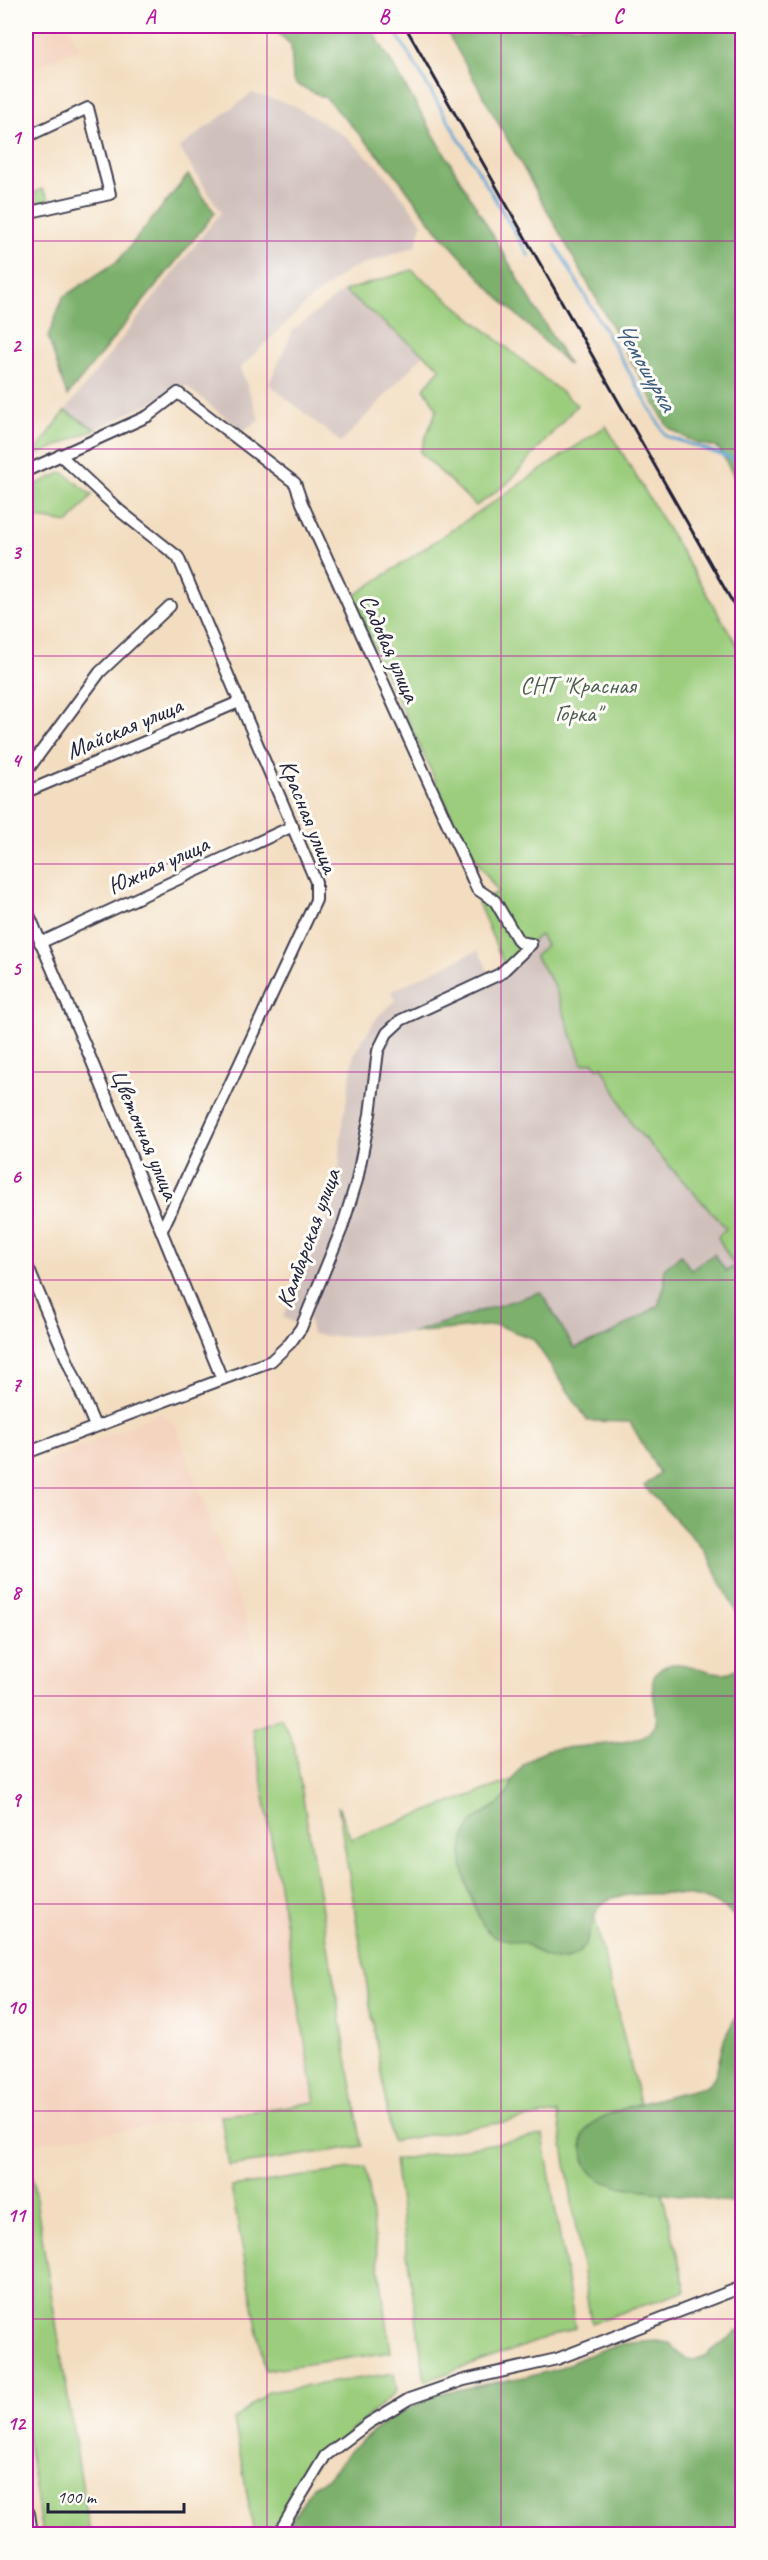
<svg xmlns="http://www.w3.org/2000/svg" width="768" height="2560" viewBox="0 0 768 2560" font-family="Caveat,sans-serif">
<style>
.built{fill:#f4d3bf}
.industrial{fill:#d0c0bb}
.green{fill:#9bcd7d;stroke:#5e785c;stroke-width:1.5}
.forest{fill:#7cb06c;stroke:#4f6954;stroke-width:1.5}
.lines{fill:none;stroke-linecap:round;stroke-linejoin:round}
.stream{stroke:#5da3d3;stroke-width:3}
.minor-casing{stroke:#413e4f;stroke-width:14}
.primary-casing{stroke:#413e4f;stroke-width:20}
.minor{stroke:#fff;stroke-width:10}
.primary{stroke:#fff;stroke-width:16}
.rail{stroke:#22223b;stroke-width:3}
.grid{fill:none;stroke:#b5179e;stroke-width:1.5;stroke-opacity:0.55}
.labels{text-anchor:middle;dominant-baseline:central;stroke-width:6;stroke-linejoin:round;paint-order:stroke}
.street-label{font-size:24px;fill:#22223b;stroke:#fdfcf7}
.park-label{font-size:24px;fill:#4c5e52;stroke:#fdfcf7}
.water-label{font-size:26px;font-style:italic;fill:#3d5c7f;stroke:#fdfcf7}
.neatline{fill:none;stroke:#b5179e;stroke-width:2}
.grid-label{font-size:20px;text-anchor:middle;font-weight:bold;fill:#b5179e}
</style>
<rect width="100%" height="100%" fill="#fdfcf7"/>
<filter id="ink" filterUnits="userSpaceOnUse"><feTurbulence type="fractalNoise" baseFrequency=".0167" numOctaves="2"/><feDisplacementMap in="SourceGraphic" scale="12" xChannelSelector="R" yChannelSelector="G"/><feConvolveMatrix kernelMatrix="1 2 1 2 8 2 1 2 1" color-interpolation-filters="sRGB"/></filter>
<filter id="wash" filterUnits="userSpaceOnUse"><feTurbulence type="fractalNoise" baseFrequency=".008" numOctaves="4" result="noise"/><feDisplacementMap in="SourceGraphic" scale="24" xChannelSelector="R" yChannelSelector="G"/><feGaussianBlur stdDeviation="1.35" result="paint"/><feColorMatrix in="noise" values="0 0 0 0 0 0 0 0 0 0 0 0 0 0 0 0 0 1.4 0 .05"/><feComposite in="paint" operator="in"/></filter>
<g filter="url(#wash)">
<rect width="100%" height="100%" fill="#f3ddc0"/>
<!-- built -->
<g class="built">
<path d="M 26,26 L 59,26 L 70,28 L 79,48 L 26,72 Z"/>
<path d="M 159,1413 L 176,1425 L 281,1718 L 253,1729 L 315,2103 L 27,2144 L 26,1471 Z"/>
</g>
<!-- industrial -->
<g class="industrial">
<path d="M 252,93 L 293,105 L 345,136 L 381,169 L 422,223 L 416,246 L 350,269 L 312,298 L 240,368 L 260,420 L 242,431 L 186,386 L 96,429 L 65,411 L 221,212 L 179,148 Z"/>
<path d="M 346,289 L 425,353 L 341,443 L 269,384 L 293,330 Z"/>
<path d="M 540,934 L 546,945 L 535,956 L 554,985 L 582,1064 L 591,1061 L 602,1065 L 633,1126 L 727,1228 L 718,1237 L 735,1266 L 726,1271 L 691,1270 L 680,1255 L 664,1269 L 665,1285 L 658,1306 L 607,1336 L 574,1348 L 541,1292 L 411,1333 L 336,1337 L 312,1334 L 305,1304 L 294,1323 L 283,1317 L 327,1223 L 339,1172 L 341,1136 L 354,1053 L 378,1016 L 395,1001 L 391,991 L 478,950 L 489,972 L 504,965 Z"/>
</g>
<!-- green -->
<g class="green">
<path d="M 42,189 L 50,200 L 26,206 L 26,197 Z"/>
<path d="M 412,270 L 577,405 L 508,483 L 476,506 L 420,452 L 437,409 L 424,388 L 441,368 L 344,291 Z"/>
<path d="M 65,411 L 96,429 L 32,457 Z"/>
<path d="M 606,426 L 742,653 L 742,1312 L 734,1266 L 718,1237 L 726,1228 L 633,1126 L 602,1066 L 598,1069 L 594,1062 L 582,1064 L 554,985 L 535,956 L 546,945 L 540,935 L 504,965 L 478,902 L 498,892 L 463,840 L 351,598 Z"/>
<path d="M 63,472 L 92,495 L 69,523 L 26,516 L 26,489 Z"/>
<path d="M 281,1718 L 294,1745 L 362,2146 L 229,2166 L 221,2116 L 315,2102 L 253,1729 Z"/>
<path d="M 557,1764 L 686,2291 L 591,2323 L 558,2113 L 392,2141 L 338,1806 L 351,1839 Z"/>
<path d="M 543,2135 L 575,2328 L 425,2381 L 394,2160 Z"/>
<path d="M 27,2144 L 90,2534 L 42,2534 L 26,2429 Z"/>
<path d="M 365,2167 L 391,2352 L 265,2370 L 231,2187 Z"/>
<path d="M 394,2373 L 397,2391 L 318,2460 L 272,2534 L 254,2534 L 234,2420 L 268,2392 Z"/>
</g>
<!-- forest -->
<g class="forest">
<path d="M 259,26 L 370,26 L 569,365 L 493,292 L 436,229 L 393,171 L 326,98 L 297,85 L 293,80 L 291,45 L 275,30 Z"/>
<path d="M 444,26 L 742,26 L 742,491 L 719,449 C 712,445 707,446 700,444 C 688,440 679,434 668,427 Z"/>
<path d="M 188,175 L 215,213 L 67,396 L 48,337 L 63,297 L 118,261 Z"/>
<path d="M 714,1254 L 726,1271 L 735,1266 L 742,1312 L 742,1623 L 704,1550 L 644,1486 L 659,1473 L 630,1422 L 588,1421 L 533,1339 L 497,1325 L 411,1333 L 541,1292 L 574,1348 L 607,1336 L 658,1306 L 665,1285 L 664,1269 L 681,1255 L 691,1270 Z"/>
<path d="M 742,1661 L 742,1923 C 733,1914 721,1905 709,1900 C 689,1893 617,1889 602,1904 C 585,1920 597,1958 557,1960 C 544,1960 536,1949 525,1944 C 514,1939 501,1941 491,1934 C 478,1925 462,1874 462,1858 C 461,1851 463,1843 465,1836 C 474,1810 494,1814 506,1796 C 510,1791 511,1785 513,1779 C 519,1766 534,1755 547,1750 C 572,1745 633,1747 650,1732 C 670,1715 635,1680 666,1666 C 690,1656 728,1690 742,1661 Z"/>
<path d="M 742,2006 L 742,2204 L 617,2186 C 600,2181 587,2175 583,2154 C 581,2145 582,2135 588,2128 C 603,2108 679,2094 705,2087 C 721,2076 718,2056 724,2040 C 729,2028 736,2017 742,2006 Z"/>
<path d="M 742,2330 L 742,2534 L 284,2534 L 312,2486 L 328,2478 L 352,2449 L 389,2419 L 436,2394 L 535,2375 L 557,2369 L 598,2351 L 630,2343 L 656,2341 L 669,2343 L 687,2359 L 694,2360 L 705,2356 L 736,2332 Z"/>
</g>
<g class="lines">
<!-- stream -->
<g class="stream">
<path d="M 392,26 L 529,256"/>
<path d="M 555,244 L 666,436 L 742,462"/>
</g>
</g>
</g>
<g filter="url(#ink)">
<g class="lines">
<!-- minor casing -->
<g class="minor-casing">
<g id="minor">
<path d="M 26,137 L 88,108 L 110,194 L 26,213"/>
<path d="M 60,455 L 120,511 L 178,557 L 316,882 L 316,900 L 162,1230"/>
<path d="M 26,471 L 148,416 L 178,393 L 295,483 L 302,503 L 477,889 L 495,901 L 519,942 L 531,944"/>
<path d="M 26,772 L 100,672 L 170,606"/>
<path d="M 26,792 L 239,702"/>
<path d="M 26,908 L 90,1057 L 222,1379"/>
<path d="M 40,943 L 293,826"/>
<path d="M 26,1263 L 95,1426"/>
<path d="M 26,1453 L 271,1361 L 290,1343 L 301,1328 L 342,1228 L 357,1180 L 370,1114 L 378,1051 L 387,1033 L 401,1020 L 500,974 L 531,944"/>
<path d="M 278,2534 L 325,2456 L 369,2423 L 409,2399 L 464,2380 L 557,2359 L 742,2287"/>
</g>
</g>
<!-- primary casing -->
<g class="primary-casing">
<path id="primary" d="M 26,2514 L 29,2534"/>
</g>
<!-- minor -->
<use href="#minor" class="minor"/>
<!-- primary -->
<use href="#primary" class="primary"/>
<!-- rail -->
<path class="rail" d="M 405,26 L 742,619"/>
</g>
</g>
<!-- grid -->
<path class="grid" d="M 267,26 L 267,2534M 501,26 L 501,2534M 26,241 L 742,241M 26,449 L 742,449M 26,656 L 742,656M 26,864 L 742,864M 26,1072 L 742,1072M 26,1280 L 742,1280M 26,1488 L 742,1488M 26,1696 L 742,1696M 26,1904 L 742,1904M 26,2111 L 742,2111M 26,2319 L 742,2319"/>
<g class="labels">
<!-- street labels -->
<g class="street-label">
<text transform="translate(390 648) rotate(66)">Садовая улица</text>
<text transform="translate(124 728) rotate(-23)">Майская улица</text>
<text transform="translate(309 816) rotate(68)">Красная улица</text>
<text transform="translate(158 865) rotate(-25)">Южная улица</text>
<text transform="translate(145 1134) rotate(67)">Цветочная улица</text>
<text transform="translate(308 1238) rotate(-70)">Камбарская улица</text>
</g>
<!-- park labels -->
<g class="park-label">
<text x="578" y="685">СНТ "Красная<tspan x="578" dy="28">Горка"</tspan></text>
</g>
<!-- water labels -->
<g class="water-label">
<text transform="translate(646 366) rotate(60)">Чемошурка</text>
</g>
</g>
<!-- margin -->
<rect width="768" height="2560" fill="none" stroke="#fdfcf7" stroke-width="66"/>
<!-- scale -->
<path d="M48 2503v9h136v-9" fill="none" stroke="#22223b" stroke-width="3"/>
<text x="57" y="2503" font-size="18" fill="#22223b" stroke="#fdfcf7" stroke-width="4.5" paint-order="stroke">100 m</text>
<rect x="33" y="33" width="702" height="2494" class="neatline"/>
<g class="grid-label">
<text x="150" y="23">A</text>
<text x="384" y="23">B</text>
<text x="618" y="23">C</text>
<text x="16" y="144">1</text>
<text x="16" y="352">2</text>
<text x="16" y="559">3</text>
<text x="16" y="767">4</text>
<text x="16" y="975">5</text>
<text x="16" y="1183">6</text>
<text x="16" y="1391">7</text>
<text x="16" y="1599">8</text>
<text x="16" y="1806">9</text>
<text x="16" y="2014">10</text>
<text x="16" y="2222">11</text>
<text x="16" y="2430">12</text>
</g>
</svg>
